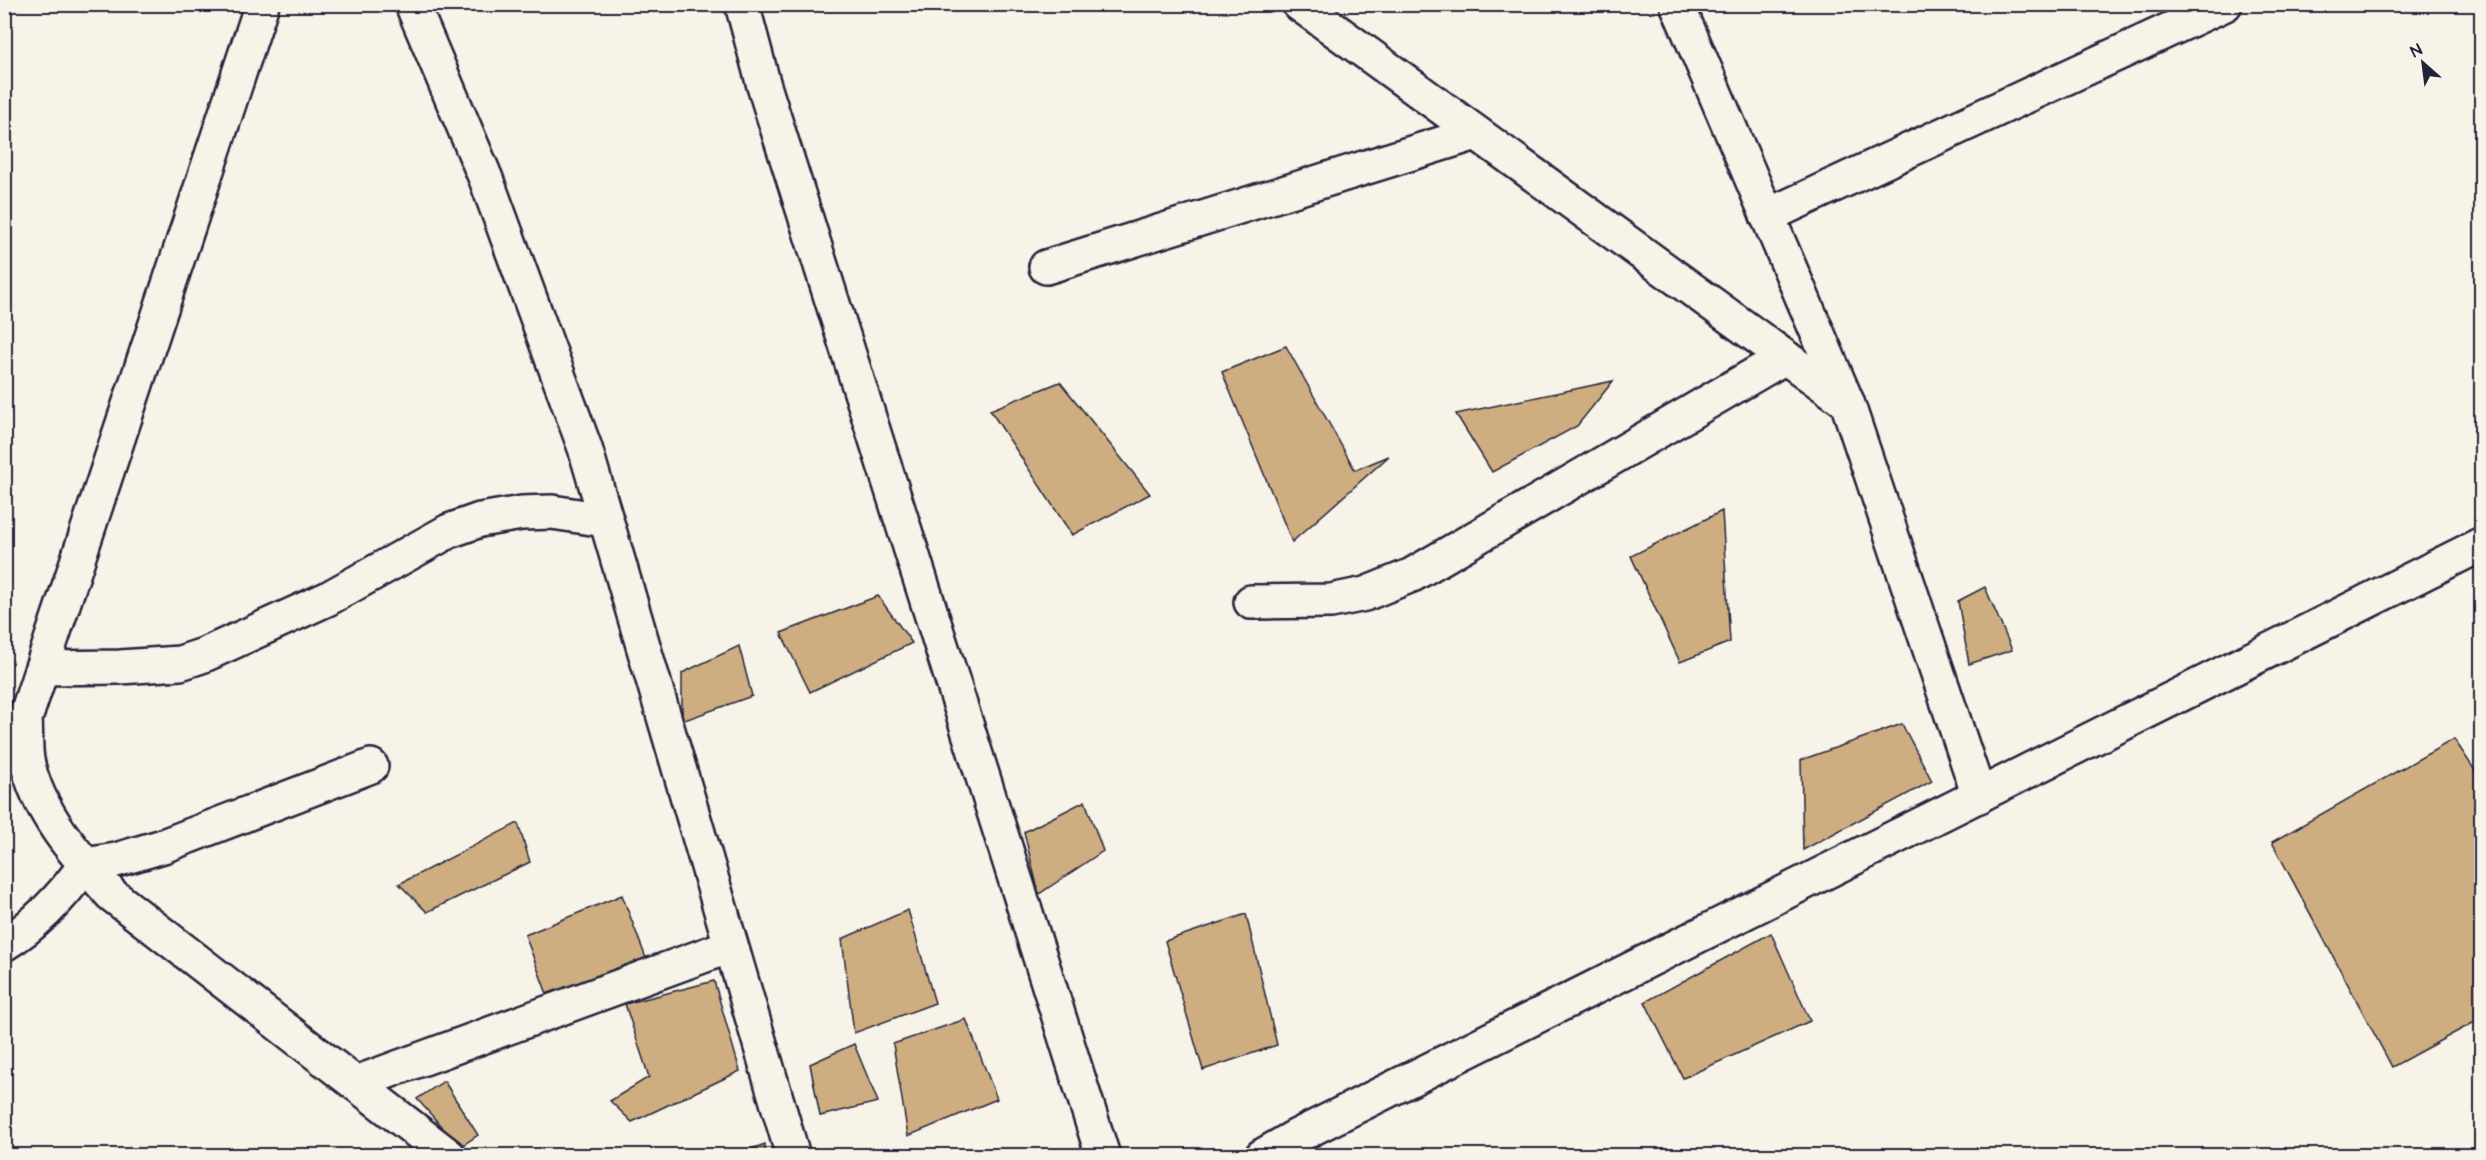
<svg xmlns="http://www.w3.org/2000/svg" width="2486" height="1160" viewBox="0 0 2486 1160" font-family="'Architects Daughter',sans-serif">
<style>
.building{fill:#ceae81;stroke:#22223b;stroke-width:1.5}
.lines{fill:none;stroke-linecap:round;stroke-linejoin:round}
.street-casing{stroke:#22223b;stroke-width:38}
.secondary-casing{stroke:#22223b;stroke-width:38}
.street{stroke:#f7f3e8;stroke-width:33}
.secondary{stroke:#f7f3e8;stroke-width:33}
</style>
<rect width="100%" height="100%" fill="#f7f3e8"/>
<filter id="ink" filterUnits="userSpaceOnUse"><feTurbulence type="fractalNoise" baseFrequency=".0167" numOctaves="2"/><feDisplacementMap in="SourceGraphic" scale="12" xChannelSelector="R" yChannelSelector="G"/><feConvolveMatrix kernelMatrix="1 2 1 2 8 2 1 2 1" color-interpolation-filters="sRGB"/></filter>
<g filter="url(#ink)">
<!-- building -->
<g class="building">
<path d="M 1286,346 L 1355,470 L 1389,456 L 1292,542 L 1222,372 Z"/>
<path d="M 1613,381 L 1577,426 L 1492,472 L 1456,414 Z"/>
<path d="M 1060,382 L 1150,494 L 1072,535 L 990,410 Z"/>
<path d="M 1722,511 L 1730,642 L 1680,662 L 1631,556 Z"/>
<path d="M 1985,587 L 2012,650 L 1969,664 L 1958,601 Z"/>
<path d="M 878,596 L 912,643 L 810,692 L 781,633 Z"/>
<path d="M 739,646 L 752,696 L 682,721 L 682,673 Z"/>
<path d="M 1902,724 L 1932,781 L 1803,850 L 1801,760 Z"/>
<path d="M 2454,739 L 2482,781 L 2482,1018 L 2392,1067 L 2272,842 Z"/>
<path d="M 1085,801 L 1103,851 L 1039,894 L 1024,832 Z"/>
<path d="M 518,823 L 530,862 L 427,912 L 399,884 Z"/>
<path d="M 622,895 L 646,958 L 547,994 L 525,935 Z"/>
<path d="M 908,910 L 935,1003 L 854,1033 L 842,939 Z"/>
<path d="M 1246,914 L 1277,1045 L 1203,1070 L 1165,941 Z"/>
<path d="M 1771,933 L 1810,1021 L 1683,1078 L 1645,1002 Z"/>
<path d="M 714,981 L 740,1071 L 632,1122 L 610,1101 L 649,1077 L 625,1004 Z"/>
<path d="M 966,1019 L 997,1099 L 908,1136 L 893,1044 Z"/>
<path d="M 854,1044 L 878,1102 L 820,1116 L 810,1064 Z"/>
<path d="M 444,1081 L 478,1135 L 460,1147 L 417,1099 Z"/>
<path d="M 765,1144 L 766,1156 L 731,1156 Z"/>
</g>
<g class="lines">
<!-- street casing -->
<g class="street-casing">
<g id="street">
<path d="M 262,4 L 25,719 C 26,732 25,747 27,760 C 38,814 77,856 112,895 L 449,1156"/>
<path d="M 412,4 L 486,179 L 585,448 L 793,1156"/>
<path d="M 742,4 L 764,86 L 1103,1156"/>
<path d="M 1299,4 L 1847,402"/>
<path d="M 1677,4 L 1847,402 L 1979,796"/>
<path d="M 1767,216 L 2225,4"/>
<path d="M 1046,267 L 1476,133"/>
<path d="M 1251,602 L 1331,601 L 1365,594 L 1412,575 L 1785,357"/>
<path d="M 42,668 L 120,667 L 180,663 L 204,655 L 327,599 L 449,531 L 480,520 L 522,513 L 552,512 L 605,520"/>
<path d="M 4,944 C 37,924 63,896 85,865 L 116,860 L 163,846 L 371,766"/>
<path d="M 356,1083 L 730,946"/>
</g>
</g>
<!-- secondary casing -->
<g class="secondary-casing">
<path id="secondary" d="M 1262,1156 L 1295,1137 L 2482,544"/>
</g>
<!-- street -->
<use href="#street" class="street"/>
<!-- secondary -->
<use href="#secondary" class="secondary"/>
</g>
</g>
<!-- margin -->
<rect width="2486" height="1160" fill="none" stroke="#f7f3e8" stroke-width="24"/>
<rect x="12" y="12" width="2462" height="1136" fill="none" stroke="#22223b" stroke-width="2" filter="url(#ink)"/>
<!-- north arrow -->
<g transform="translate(2423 63) rotate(332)" stroke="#f7f3e8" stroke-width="4.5" paint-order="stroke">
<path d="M0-4.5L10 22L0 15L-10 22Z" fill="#22223b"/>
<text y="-9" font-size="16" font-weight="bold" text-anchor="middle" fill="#22223b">N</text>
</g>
</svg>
